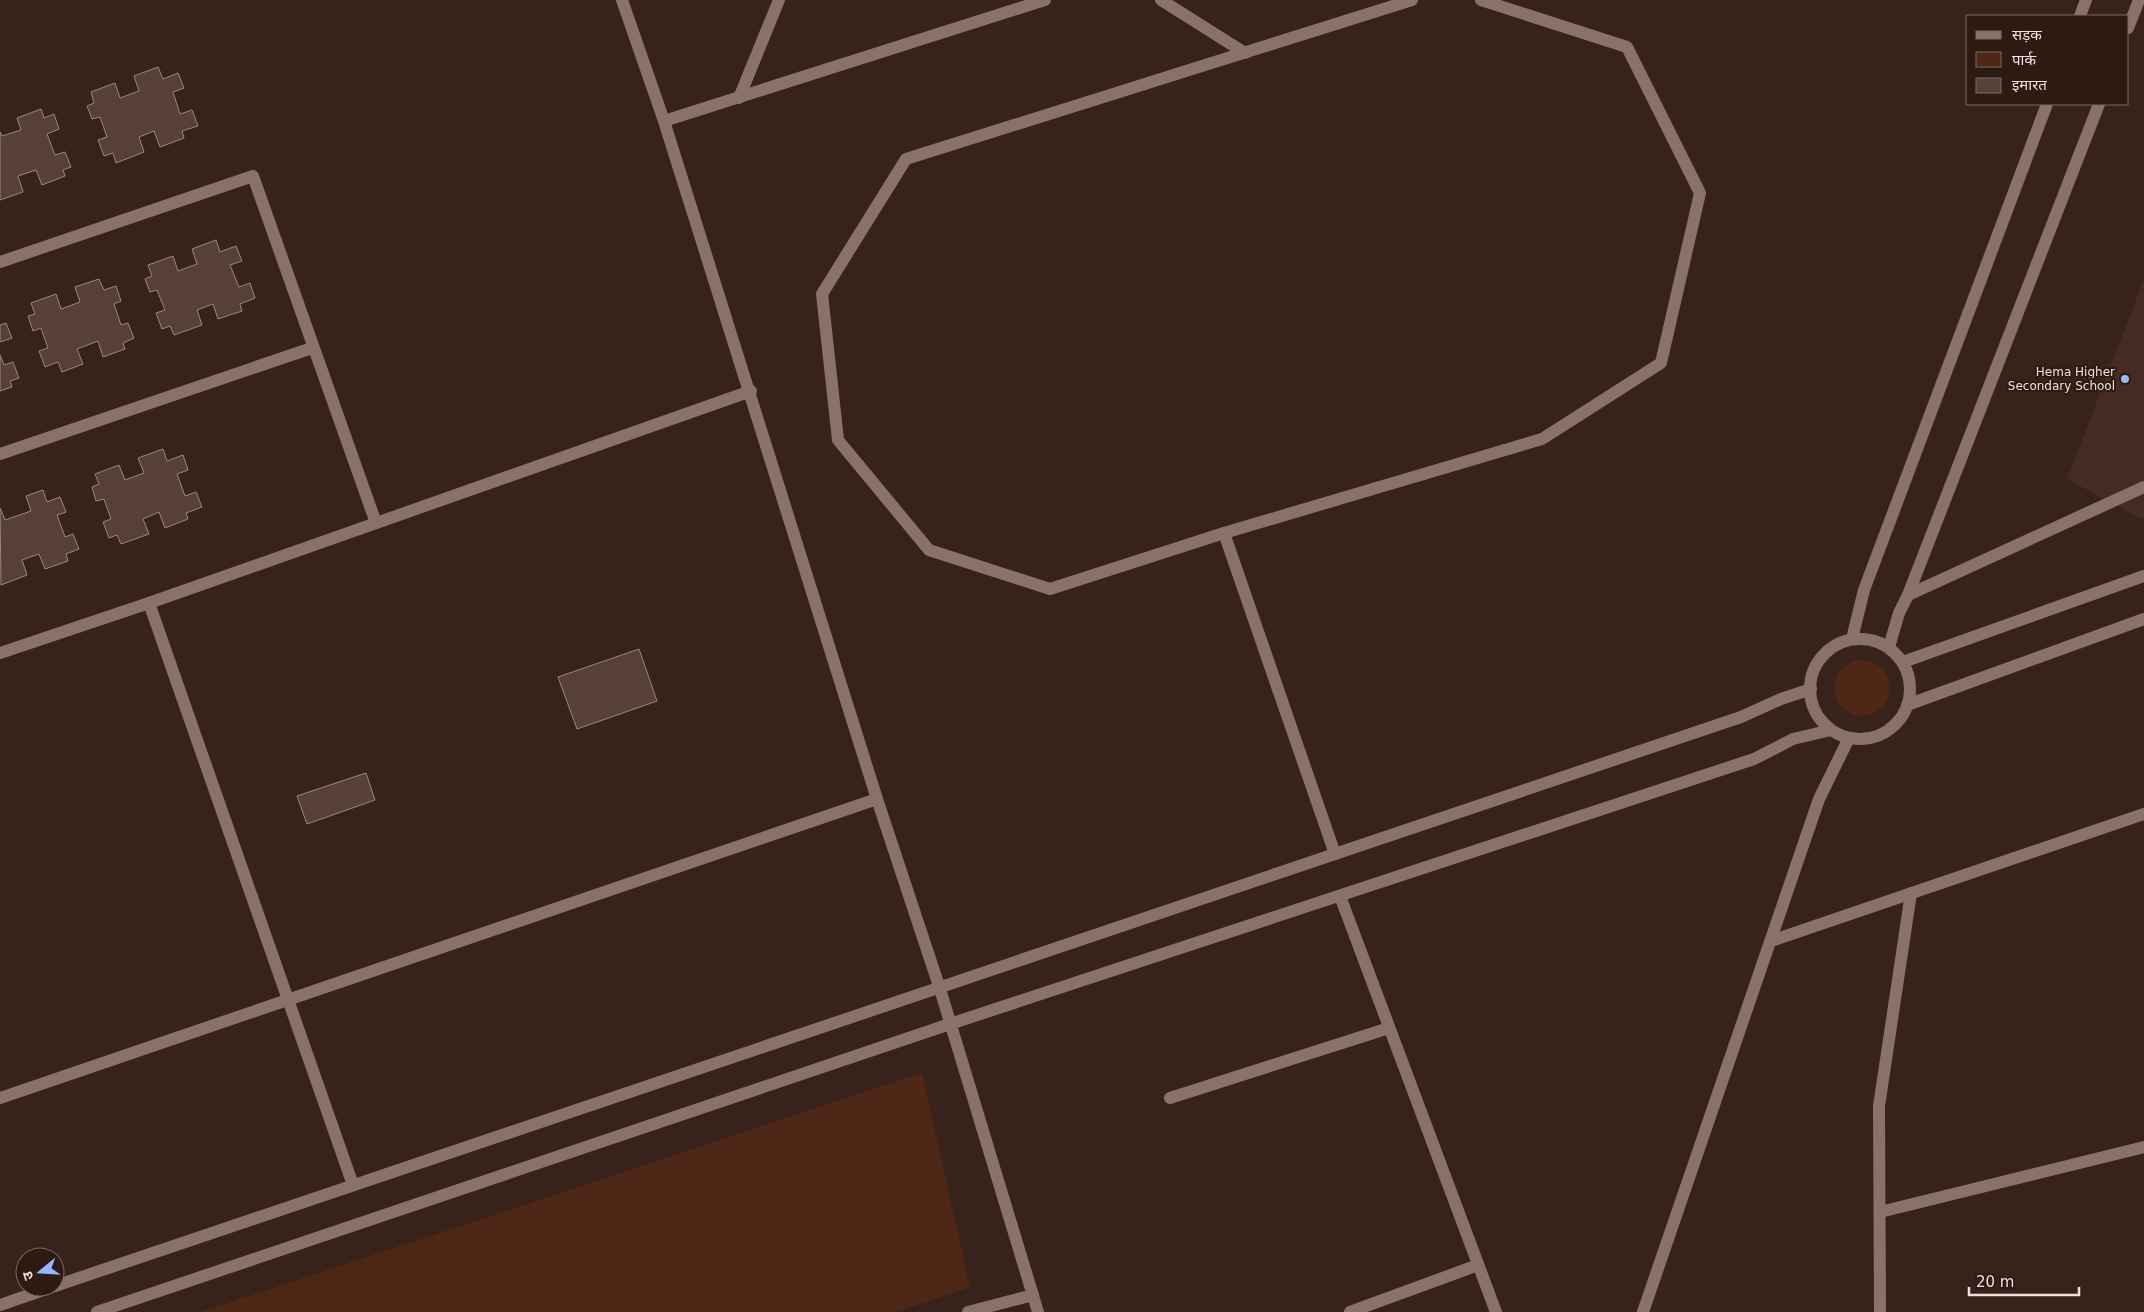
<svg xmlns="http://www.w3.org/2000/svg" width="2144" height="1312" viewBox="0 0 2144 1312" font-family="'DejaVu Sans','Noto Sans Devanagari',sans-serif">
<style>
.built{fill:#452c22}
.green{fill:#4f2717}
.building{fill:#564038;stroke:#9f867d}
.lines{fill:none;stroke-linecap:round;stroke-linejoin:round}
.service{stroke:#8a7268;stroke-width:12}
.minor{stroke:#8a7268;stroke-width:12}
.tertiary{stroke:#8a7268;stroke-width:12}
.poi-dot{fill:#94b7fd;stroke:#2d1a12;stroke-width:2}
.labels{text-anchor:middle;dominant-baseline:central;stroke-width:4;stroke-linejoin:round;paint-order:stroke}
.poi-label{font-size:12px;fill:#efe2dc;stroke:#2d1a12;text-anchor:end}
</style>
<rect width="100%" height="100%" fill="#37231c"/>
<!-- built -->
<path class="built" d="M 2144,279 L 2144,518 L 2142,519 L 2067,479 Z"/>
<!-- green -->
<g class="green">
<circle cx="1862" cy="688" r="28"/>
<path d="M 922,1073 L 970,1287 L 895,1312 L 201,1312 Z"/>
</g>
<!-- building -->
<g class="building">
<path d="M 158,67 L 163,79 L 178,73 L 184,88 L 173,92 L 180,114 L 192,110 L 198,126 L 182,131 L 184,138 L 160,147 L 154,131 L 139,137 L 144,152 L 116,163 L 113,153 L 104,156 L 98,140 L 107,137 L 100,117 L 92,119 L 87,106 L 94,103 L 91,92 L 115,83 L 120,98 L 139,91 L 134,76 Z"/>
<path d="M 41,109 L 44,118 L 54,114 L 59,129 L 47,134 L 55,155 L 65,152 L 71,167 L 63,170 L 65,176 L 42,185 L 36,170 L 18,176 L 23,192 L 0,200 L 0,132 L 2,136 L 21,130 L 17,118 Z"/>
<path d="M 216,240 L 220,252 L 236,246 L 242,261 L 230,265 L 239,287 L 250,283 L 255,298 L 240,304 L 242,311 L 218,319 L 213,304 L 197,310 L 202,325 L 174,335 L 170,326 L 162,329 L 156,313 L 165,310 L 157,290 L 150,292 L 145,279 L 152,276 L 148,265 L 173,256 L 178,271 L 197,264 L 192,249 Z"/>
<path d="M 99,279 L 104,290 L 116,286 L 121,301 L 114,304 L 121,325 L 128,323 L 134,338 L 123,343 L 125,349 L 103,357 L 98,341 L 77,349 L 83,364 L 62,372 L 58,362 L 45,367 L 39,351 L 48,348 L 41,328 L 33,331 L 28,316 L 35,314 L 31,303 L 56,294 L 61,309 L 80,302 L 75,287 Z"/>
<path d="M 6,323 L 12,338 L 0,342 L 0,325 Z"/>
<path d="M 0,355 L 4,365 L 13,362 L 19,378 L 10,381 L 12,387 L 0,391 Z"/>
<path d="M 163,449 L 167,461 L 183,455 L 188,470 L 177,474 L 185,496 L 196,492 L 202,507 L 186,513 L 188,519 L 165,528 L 159,512 L 143,519 L 149,534 L 121,544 L 117,535 L 109,538 L 103,522 L 111,519 L 104,499 L 96,501 L 92,487 L 99,484 L 95,474 L 119,465 L 125,480 L 144,473 L 138,458 Z"/>
<path d="M 43,490 L 47,502 L 60,497 L 66,512 L 57,515 L 65,537 L 73,534 L 79,549 L 66,554 L 68,561 L 45,569 L 39,554 L 22,560 L 27,575 L 1,585 L 0,508 L 5,520 L 31,511 L 26,496 Z"/>
<path d="M 639,649 L 657,701 L 577,729 L 558,677 Z"/>
<path d="M 366,773 L 375,800 L 307,824 L 297,796 Z"/>
</g>
<g class="lines">
<!-- service -->
<g class="service">
<path d="M 1161,0 L 1245,53"/>
<path d="M 1412,0 L 906,159 L 822,294 L 838,440 L 929,550 L 1050,589 L 1224,533 L 1542,439 L 1661,363 L 1700,193 L 1627,47 L 1481,0"/>
<path d="M 739,98 L 779,0"/>
<path d="M 664,121 L 1045,0"/>
<path d="M 1224,533 L 1335,854"/>
<path d="M 1908,595 L 2144,487"/>
<path d="M 1170,1098 L 1389,1028"/>
<path d="M 1350,1312 L 1478,1265"/>
</g>
<!-- minor -->
<g class="minor">
<path d="M 622,0 L 664,121 L 877,799 L 940,989 L 1038,1312"/>
<path d="M 0,262 L 253,176 L 376,523"/>
<path d="M 0,454 L 312,348"/>
<path d="M 149,603 L 353,1185"/>
<path d="M 0,653 L 149,603 L 751,391"/>
<path d="M 1340,896 L 1496,1312"/>
<path d="M 1771,941 L 2144,814"/>
<path d="M 0,1098 L 877,799"/>
<path d="M 1880,1212 L 2144,1147"/>
<path d="M 968,1312 L 1033,1295"/>
<path d="M 1880,1312 L 1879,1106 L 1911,893"/>
</g>
<!-- tertiary -->
<g class="tertiary">
<path d="M 2080,16 L 2086,0"/>
<path d="M 2128,28 L 2139,0"/>
<path d="M 1852,639 L 1864,590 L 2047,104"/>
<circle cx="1860" cy="689" r="50"/>
<path d="M 1889,647 L 1899,613 L 1908,595 L 2099,104"/>
<path d="M 1903,662 L 2144,576"/>
<path d="M 1907,705 L 2144,619"/>
<path d="M 55,1286 L 1741,717 L 1781,699 L 1811,689"/>
<path d="M 0,1305 L 52,1287"/>
<path d="M 97,1312 L 950,1024 L 1754,759 L 1793,739 L 1831,730"/>
<path d="M 1643,1312 L 1819,799 L 1849,738"/>
</g>
</g>
<!-- markers -->
<circle class="poi-dot" cx="2125" cy="379" r="5"/>
<g class="labels">
<!-- poi labels -->
<g class="poi-label">
<text x="2115" y="372">Hema Higher<tspan x="2115" dy="14">Secondary School</tspan></text>
</g>
</g>
<!-- legend -->
<rect x="1966" y="15" width="162" height="90" fill="#2d1a12" stroke="#7b6a63"/>
<rect x="1976" y="31" width="25" height="8" fill="#8a7268" stroke="#7b6a63"/>
<text x="2012" y="40" font-size="15" fill="#efe2dc">सड़क</text>
<rect x="1976" y="52" width="25" height="15" fill="#4f2717" stroke="#7b6a63"/>
<text x="2012" y="65" font-size="15" fill="#efe2dc">पार्क</text>
<rect x="1976" y="78" width="25" height="15" fill="#564038" stroke="#7b6a63"/>
<text x="2012" y="90" font-size="15" fill="#efe2dc">इमारत</text>
<!-- north arrow -->
<g transform="translate(40 1272) rotate(252)"><circle r="24" fill="#2d1a12" stroke="#7b6a63"/>
<path d="M0-4L9 19L0 12L-9 19Z" fill="#94b7fd"/>
<text y="-8" font-size="14" font-weight="bold" text-anchor="middle" fill="#efe2dc">उ</text>
</g>
<!-- scale -->
<path d="M1969 1287v8h110v-8" fill="none" stroke="#efe2dc" stroke-width="2.5"/>
<text x="1976" y="1287" font-size="15" fill="#efe2dc" stroke="#2d1a12" stroke-width="4" paint-order="stroke">20 m</text>
</svg>
